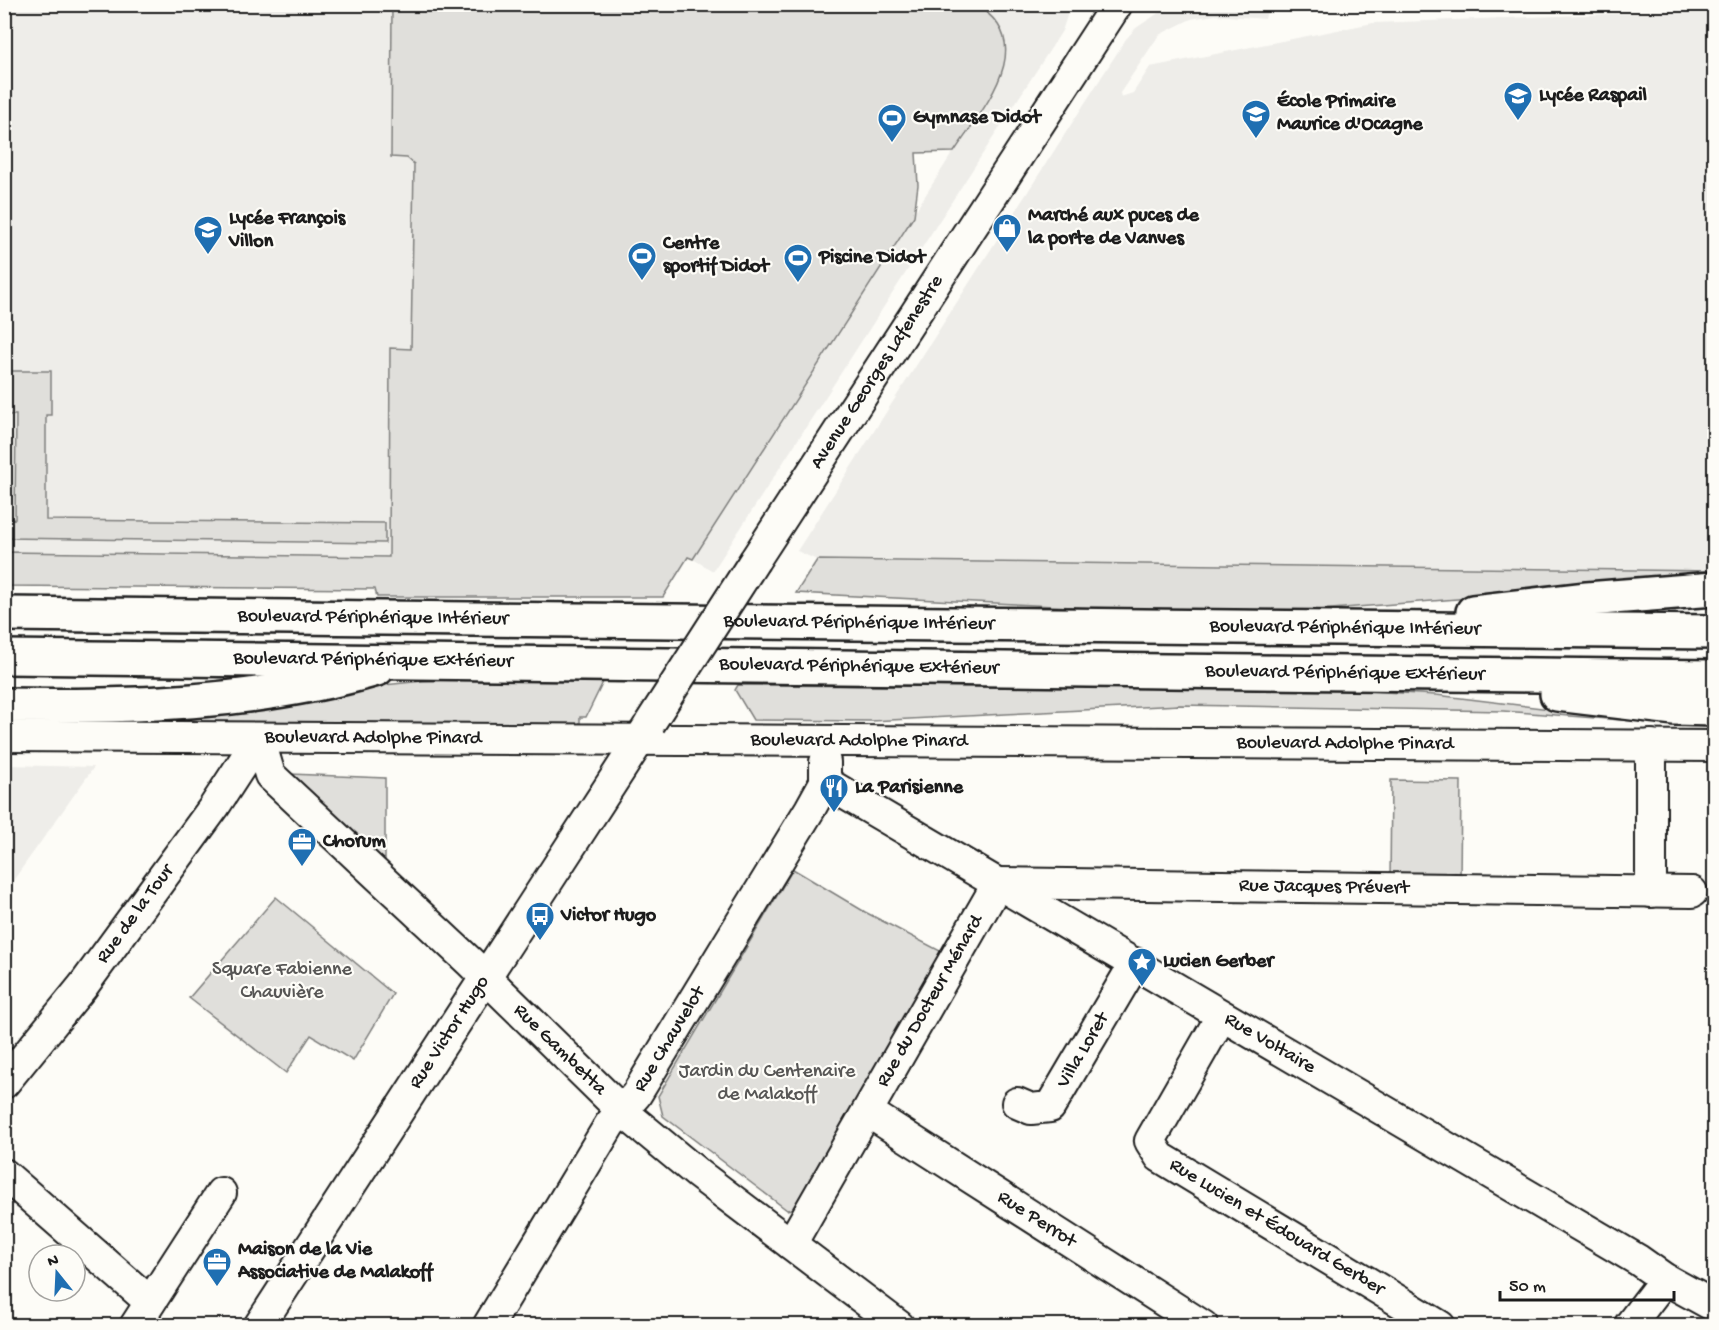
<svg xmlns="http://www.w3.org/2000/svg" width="1719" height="1330" viewBox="0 0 1719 1330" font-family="'Gochi Hand',sans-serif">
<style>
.built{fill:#eeede9}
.green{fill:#e0dfdb;stroke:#7e7e7c;stroke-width:1.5}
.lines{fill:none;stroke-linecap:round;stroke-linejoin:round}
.minor-casing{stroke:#1c1c1c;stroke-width:34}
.highway-casing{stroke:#1c1c1c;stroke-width:38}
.minor{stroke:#fdfcf7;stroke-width:30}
.highway{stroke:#fdfcf7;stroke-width:33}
.minor-bridge-casing{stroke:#1c1c1c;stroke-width:34;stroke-linecap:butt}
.minor-bridge{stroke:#fdfcf7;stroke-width:30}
.labels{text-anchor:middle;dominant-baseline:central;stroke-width:4.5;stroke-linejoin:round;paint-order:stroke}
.poi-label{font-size:20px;font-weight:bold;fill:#1c1c1c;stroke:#fdfcf7;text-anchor:start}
.street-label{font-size:20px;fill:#1c1c1c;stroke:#fdfcf7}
.park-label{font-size:20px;fill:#575655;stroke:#fdfcf7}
</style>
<rect width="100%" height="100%" fill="#fdfcf7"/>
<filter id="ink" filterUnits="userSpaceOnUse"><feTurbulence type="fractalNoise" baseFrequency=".0167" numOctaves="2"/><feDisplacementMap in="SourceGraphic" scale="12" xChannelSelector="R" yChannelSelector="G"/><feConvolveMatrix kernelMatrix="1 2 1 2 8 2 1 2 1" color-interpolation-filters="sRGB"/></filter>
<g filter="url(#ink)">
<!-- built -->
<g class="built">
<path d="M 1172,4 L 1268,7 L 1265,19 L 1215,15 L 1191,19 L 1159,35 L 1120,93 L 1121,97 L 1133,93 L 1150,67 L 1373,23 L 1714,10 L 1714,571 L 817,560 L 797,551 L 1126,39 L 1136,28 Z"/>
<path d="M 4,5 L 392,5 L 391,156 L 407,158 L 414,163 L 411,350 L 390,348 L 389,557 L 5,552 Z"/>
<path d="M 974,5 L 1065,5 L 1067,16 L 1062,31 L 713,571 L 693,559 L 999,80 L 1006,58 L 1002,31 L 990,15 Z"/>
<path d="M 5,765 L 94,767 L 5,892 L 4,765 Z"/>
</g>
<!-- green -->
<g class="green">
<path d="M 974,4 C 1043,42 982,109 954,152 L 916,153 L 918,185 L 914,216 L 693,559 L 688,557 L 663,597 L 377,597 L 375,589 L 5,586 L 5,552 L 389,557 L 390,348 L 411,349 L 414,164 L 407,158 L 391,157 L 392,5 Z"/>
<path d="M 9,371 L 51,371 L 51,415 L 46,415 L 46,520 L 385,523 L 385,543 L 5,538 L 5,520 L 15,519 L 16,415 L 9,415 Z"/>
<path d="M 817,560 L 1714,571 L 1714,586 L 1597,588 L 1306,611 L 1210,614 L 796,593 Z"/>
<path d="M 471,679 L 604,680 L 586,717 L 580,717 L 580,730 L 5,724 L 423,681 Z"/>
<path d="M 738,685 L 1334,689 L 1436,695 L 1673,724 L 1503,711 L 1180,705 L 871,721 L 753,720 L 735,690 Z"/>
<path d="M 290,774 L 385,778 L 385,868 Z"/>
<path d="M 1391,780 L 1461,781 L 1460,882 L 1390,882 Z"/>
<path d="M 793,869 L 865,912 L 944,953 L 796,1208 L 787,1210 L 663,1116 L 658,1096 Z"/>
<path d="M 276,897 L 393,994 L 353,1061 L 311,1035 L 286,1073 L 189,998 Z"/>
</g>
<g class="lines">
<!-- minor casing -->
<g class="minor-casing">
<g id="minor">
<path id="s1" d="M 755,560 L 1117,4"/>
<path id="s2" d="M 4,736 L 1714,746"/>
<path id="s3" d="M 259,738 L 270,775 L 470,962 L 621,1110 L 697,1173 L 899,1326"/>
<path id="s4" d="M 825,782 L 1638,1260 L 1665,1279 L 1714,1306"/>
<path d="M 1651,892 L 1651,745"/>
<path id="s5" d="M 1221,1017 L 1150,1141 L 1160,1157 L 1440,1326"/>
<path id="s6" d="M 4,1083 L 83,986 L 214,807 L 259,738"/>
<path id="s7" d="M 1017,1103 L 1031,1109 L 1050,1107 L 1135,963"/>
<path id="s8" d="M 868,1112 L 1203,1326"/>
<path d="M 4,1174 L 150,1302"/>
<path id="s9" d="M 791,1244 L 998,883 L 1692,892"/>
<path d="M 135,1326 L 221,1193"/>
<path id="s10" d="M 259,1326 L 648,727"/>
<path id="s11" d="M 488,1326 L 610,1124 L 636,1095 L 810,809 L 825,782 L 825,762"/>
<path d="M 1629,1326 L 1665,1279"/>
</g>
</g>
<!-- highway casing -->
<g class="highway-casing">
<g id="highway">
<path d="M 1473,612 L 1587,599 L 1714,589"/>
<path id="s12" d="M 4,614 L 1714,632"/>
<path id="s13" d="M 4,657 C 575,660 1144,673 1714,677"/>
<path d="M 1557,694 L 1674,708 L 1714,709"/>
<path d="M 4,705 C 129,707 257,704 377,669"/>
</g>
</g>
<!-- minor -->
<use href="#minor" class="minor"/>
<!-- highway -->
<use href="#highway" class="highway"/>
<!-- minor-bridge casing -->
<g class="minor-bridge-casing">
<path id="minor-bridge" d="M 650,723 L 755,560"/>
</g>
<!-- minor-bridge -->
<use href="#minor-bridge" class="minor-bridge"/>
</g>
</g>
<!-- icons -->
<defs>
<g id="school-pin" transform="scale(1.5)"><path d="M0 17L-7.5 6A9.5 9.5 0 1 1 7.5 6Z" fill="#1f6fb2" stroke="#fdfcf7"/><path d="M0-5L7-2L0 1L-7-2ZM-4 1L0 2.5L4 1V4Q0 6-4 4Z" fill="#fff"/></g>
<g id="stadium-pin" transform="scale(1.5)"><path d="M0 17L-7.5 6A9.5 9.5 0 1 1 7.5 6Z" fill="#1f6fb2" stroke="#fdfcf7"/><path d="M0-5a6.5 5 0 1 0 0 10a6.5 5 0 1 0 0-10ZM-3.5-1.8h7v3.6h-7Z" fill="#fff"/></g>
<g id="shop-pin" transform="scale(1.5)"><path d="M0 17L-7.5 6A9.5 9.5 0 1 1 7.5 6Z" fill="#1f6fb2" stroke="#fdfcf7"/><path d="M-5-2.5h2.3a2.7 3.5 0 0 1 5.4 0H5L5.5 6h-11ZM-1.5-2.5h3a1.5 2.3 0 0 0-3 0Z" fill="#fff"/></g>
<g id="restaurant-pin" transform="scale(1.5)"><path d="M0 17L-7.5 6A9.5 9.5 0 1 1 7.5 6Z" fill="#1f6fb2" stroke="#fdfcf7"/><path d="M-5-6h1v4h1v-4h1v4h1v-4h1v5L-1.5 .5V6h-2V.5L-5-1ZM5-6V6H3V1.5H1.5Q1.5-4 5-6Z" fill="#fff"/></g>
<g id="office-pin" transform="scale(1.5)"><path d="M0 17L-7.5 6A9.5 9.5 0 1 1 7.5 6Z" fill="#1f6fb2" stroke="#fdfcf7"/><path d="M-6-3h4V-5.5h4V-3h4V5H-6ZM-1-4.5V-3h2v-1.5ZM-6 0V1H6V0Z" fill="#fff"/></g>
<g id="bus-pin" transform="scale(1.5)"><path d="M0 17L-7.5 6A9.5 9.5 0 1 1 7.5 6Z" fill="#1f6fb2" stroke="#fdfcf7"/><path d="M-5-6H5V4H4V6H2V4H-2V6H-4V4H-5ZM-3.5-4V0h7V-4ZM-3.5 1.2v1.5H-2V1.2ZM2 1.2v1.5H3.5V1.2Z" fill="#fff"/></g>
<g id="sight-pin" transform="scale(1.5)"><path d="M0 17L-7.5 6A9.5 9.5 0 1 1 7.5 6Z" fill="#1f6fb2" stroke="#fdfcf7"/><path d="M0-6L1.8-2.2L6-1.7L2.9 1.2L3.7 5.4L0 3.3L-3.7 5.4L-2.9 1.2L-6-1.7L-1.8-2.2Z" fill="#fff"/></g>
</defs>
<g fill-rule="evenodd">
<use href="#school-pin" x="1518" y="96"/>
<use href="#school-pin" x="1256" y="114"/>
<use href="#stadium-pin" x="892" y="118"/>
<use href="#shop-pin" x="1007" y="228"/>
<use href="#school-pin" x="208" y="230"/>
<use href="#stadium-pin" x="642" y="256"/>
<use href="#stadium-pin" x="798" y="258"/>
<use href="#restaurant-pin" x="834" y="788"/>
<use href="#office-pin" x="302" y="842"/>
<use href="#bus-pin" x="540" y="916"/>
<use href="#sight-pin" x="1142" y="962"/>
<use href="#office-pin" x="217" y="1262"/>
</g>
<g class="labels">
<!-- poi labels -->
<g class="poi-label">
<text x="1539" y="96">Lycée Raspail</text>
<text x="1277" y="102">École Primaire<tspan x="1277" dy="23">Maurice d'Ocagne</tspan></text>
<text x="913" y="118">Gymnase Didot</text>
<text x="1028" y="216">Marché aux puces de<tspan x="1028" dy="23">la porte de Vanves</tspan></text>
<text x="229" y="219">Lycée François<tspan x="229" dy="23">Villon</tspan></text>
<text x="663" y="244">Centre<tspan x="663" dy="23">sportif Didot</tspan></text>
<text x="819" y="258">Piscine Didot</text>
<text x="855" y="788">La Parisienne</text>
<text x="323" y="842">Chorum</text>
<text x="561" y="916">Victor Hugo</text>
<text x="1163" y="962">Lucien Gerber</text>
<text x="238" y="1250">Maison de la Vie<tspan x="238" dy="23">Associative de Malakoff</tspan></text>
</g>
<!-- street labels -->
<g class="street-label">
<text stroke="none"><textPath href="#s1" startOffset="224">Avenue Georges Lafenestre</textPath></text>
<text stroke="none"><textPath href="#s12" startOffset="369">Boulevard Périphérique Intérieur</textPath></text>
<text stroke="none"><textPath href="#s12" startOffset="855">Boulevard Périphérique Intérieur</textPath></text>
<text stroke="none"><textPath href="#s12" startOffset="1341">Boulevard Périphérique Intérieur</textPath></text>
<text stroke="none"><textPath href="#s13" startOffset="369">Boulevard Périphérique Extérieur</textPath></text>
<text stroke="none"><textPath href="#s13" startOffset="855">Boulevard Périphérique Extérieur</textPath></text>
<text stroke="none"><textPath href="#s13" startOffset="1341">Boulevard Périphérique Extérieur</textPath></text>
<text stroke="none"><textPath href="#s2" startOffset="369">Boulevard Adolphe Pinard</textPath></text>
<text stroke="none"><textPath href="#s2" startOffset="855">Boulevard Adolphe Pinard</textPath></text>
<text stroke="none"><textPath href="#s2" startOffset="1341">Boulevard Adolphe Pinard</textPath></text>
<text stroke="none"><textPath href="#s9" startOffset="742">Rue Jacques Prévert</textPath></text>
<text stroke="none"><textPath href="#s6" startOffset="214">Rue de la Tour</textPath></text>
<text stroke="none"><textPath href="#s9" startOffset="280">Rue du Docteur Ménard</textPath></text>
<text stroke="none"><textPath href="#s10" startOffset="350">Rue Victor Hugo</textPath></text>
<text stroke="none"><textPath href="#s11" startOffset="340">Rue Chauvelot</textPath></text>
<text stroke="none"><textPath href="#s4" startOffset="516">Rue Voltaire</textPath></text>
<text stroke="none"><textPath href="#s3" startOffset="438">Rue Gambetta</textPath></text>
<text stroke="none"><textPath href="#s7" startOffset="100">Villa Loret</textPath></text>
<text stroke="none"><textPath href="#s8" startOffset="200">Rue Perrot</textPath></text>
<text stroke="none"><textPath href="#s5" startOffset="298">Rue Lucien et Édouard Gerber</textPath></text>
</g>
<!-- park labels -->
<g class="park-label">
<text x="282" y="970">Square Fabienne<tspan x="282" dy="23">Chauvière</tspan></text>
<text x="767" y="1072">Jardin du Centenaire<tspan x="767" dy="23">de Malakoff</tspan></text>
</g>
</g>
<!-- margin -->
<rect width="1719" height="1330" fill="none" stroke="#fdfcf7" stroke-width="24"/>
<rect x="12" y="12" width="1695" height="1306" fill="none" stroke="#1c1c1c" stroke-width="2" filter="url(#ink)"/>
<!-- north arrow -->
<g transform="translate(57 1273) rotate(342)"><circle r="28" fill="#fdfcf7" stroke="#a3a29f" stroke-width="1.5"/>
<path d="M0-4.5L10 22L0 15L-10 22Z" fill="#1f6fb2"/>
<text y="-9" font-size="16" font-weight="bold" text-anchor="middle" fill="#1c1c1c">N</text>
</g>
<!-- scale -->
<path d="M1500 1291v9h174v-9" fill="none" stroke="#1c1c1c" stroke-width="3"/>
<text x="1509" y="1291" font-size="18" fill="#1c1c1c" stroke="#fdfcf7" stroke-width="4.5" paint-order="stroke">50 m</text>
</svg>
